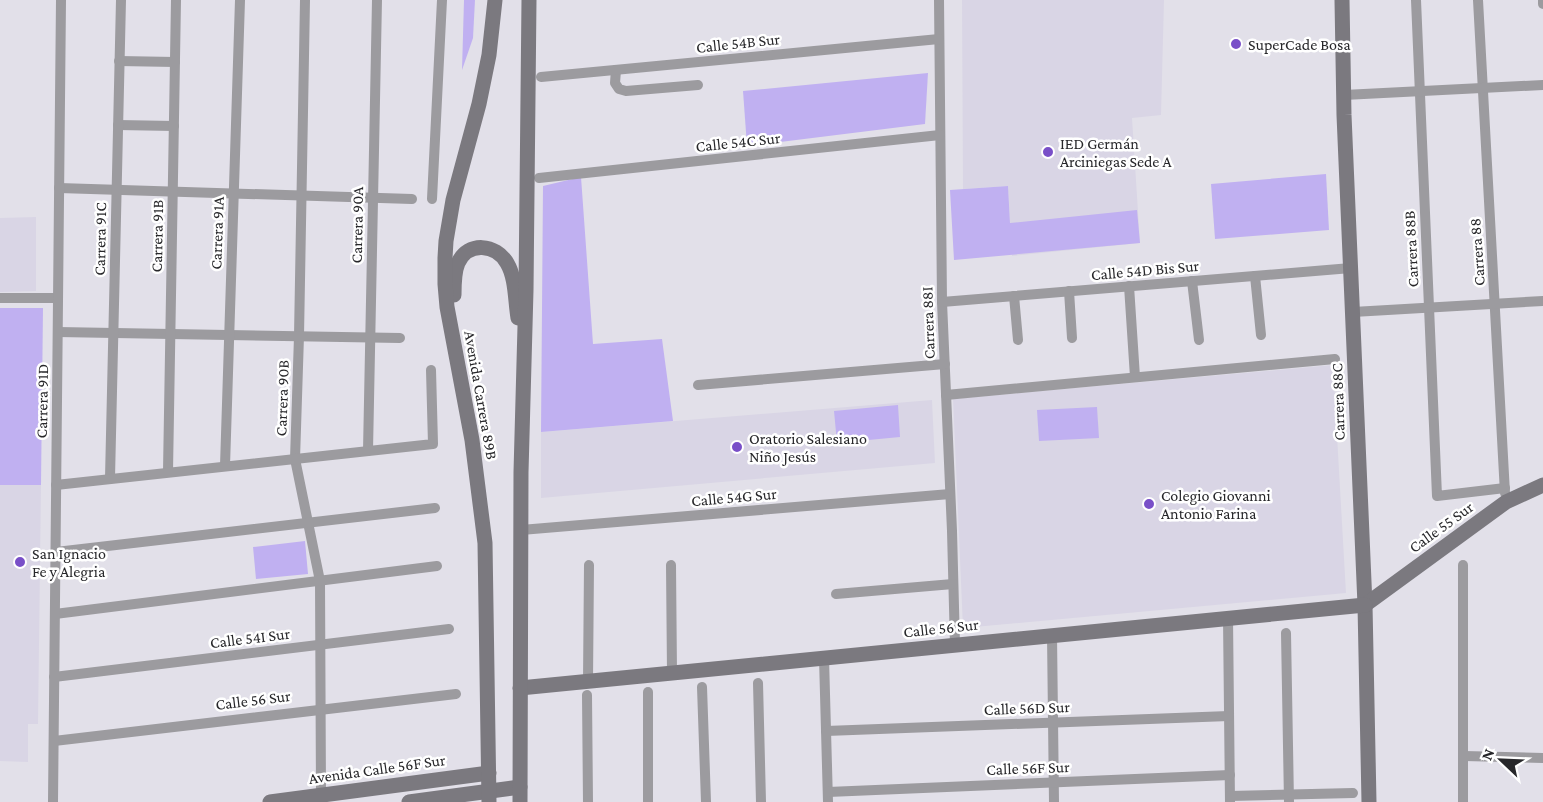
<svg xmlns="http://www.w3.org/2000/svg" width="1543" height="802" viewBox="0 0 1543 802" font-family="'Crimson Pro',serif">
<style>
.built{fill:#d9d5e5}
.green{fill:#c0b0f1}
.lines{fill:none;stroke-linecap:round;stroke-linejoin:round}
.street{stroke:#9c9b9f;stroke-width:10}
.secondary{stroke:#7b797f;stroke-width:15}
.poi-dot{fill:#794fc8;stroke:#fff;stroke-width:2}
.labels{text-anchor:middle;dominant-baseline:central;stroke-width:5;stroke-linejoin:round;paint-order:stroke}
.street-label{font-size:16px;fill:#27272a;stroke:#fff}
.poi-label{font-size:16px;fill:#27272a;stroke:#fff;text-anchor:start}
</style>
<rect width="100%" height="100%" fill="#e2e0e9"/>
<!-- built -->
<g class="built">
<path d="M 962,0 L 1164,0 L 1161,115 L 1132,118 L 1140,243 L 1012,256 L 1008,186 L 963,189 Z"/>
<path d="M 36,217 L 36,291 L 0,292 L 0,218 Z"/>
<path d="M 1333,365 L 1346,593 L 963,628 L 953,399 Z"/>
<path d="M 932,400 L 935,463 L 541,498 L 541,432 Z"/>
<path d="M 0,485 L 41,485 L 38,724 L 28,724 L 28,762 L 0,761 Z"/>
</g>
<!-- green -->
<g class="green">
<path d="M 464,0 L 475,0 L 473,38 L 462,70 Z"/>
<path d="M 928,73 L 925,124 L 747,146 L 743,91 Z"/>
<path d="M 1326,174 L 1329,230 L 1215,239 L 1211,184 Z"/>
<path d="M 581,177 L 593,344 L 662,339 L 673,421 L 541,432 L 543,186 Z"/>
<path d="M 1008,186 L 1010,223 L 1137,210 L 1140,243 L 954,260 L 950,190 Z"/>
<path d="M 0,308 L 43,308 L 41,485 L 0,485 Z"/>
<path d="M 898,405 L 900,437 L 837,443 L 834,411 Z"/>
<path d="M 1097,407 L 1099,438 L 1039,441 L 1037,410 Z"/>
<path d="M 305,541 L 308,574 L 256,579 L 253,547 Z"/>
</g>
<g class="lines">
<!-- street -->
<g class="street">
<path d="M 305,0 L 299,336 L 295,459 L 320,581 L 321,795"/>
<path d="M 939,0 L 942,302 L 952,531 L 955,645"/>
<path d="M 1416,0 L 1437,496 L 1505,488"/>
<path d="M 1478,0 L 1505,493"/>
<path d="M 1543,0 L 1543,4"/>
<path d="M 119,61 L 175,62"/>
<path d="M 616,70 L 615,83 L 619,89 L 626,91 L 698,85"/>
<path d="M 541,77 L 939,39"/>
<path d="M 1344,95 L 1543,85"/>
<path d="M 118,125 L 174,126"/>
<path d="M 539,178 L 940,135"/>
<path d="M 59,188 L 412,199"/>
<path d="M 432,199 L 442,0"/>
<path d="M 1255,276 L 1261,335"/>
<path d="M 1192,281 L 1199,340"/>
<path d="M 1129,286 L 1135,377"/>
<path d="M 1069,291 L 1072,338"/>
<path d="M 1014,296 L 1018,340"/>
<path d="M 0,298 L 58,298"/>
<path d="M 942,302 L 1351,268"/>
<path d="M 1353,312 L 1543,301"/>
<path d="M 58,332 L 400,338"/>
<path d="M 698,385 L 945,364"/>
<path d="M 946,395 L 1335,359"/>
<path d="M 368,451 L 377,0"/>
<path d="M 225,466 L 240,0"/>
<path d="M 168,472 L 176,0"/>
<path d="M 110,478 L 121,0"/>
<path d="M 56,485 L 433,444 L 431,370"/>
<path d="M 521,530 L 950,494"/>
<path d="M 56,552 L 435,508"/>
<path d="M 671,565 L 672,673"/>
<path d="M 836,594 L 953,584"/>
<path d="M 55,614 L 437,566"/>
<path d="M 1228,618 L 1230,802"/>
<path d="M 1286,633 L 1289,802"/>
<path d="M 1052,635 L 1054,802"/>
<path d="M 824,658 L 828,802"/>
<path d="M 54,677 L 449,629"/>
<path d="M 588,681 L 589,565"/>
<path d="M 758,683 L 761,802"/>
<path d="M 702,687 L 706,802"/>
<path d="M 648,692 L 648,802"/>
<path d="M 587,695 L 588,802"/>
<path d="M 826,731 L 1229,716"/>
<path d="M 54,741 L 456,694"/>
<path d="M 1464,756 L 1543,758"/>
<path d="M 828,792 L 1230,775"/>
<path d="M 1230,796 L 1353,793"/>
<path d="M 53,802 L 61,0"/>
<path d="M 1463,802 L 1463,565"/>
</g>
<!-- secondary -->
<g class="secondary">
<path d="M 1342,0 L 1344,115 L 1365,605 L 1369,802"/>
<path d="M 454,295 C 454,284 454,272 458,263 C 468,241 496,244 507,263 C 516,278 515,300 518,318"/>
<path d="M 1365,605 L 1506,502 L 1543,485"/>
<path d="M 520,688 L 1365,605"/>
<path d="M 270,802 L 489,773"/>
<path d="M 409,802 L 520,787"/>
<path d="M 489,802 L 485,543 L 472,440 L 447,307 L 445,284 L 445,258 L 446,241 L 453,200 L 479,104 L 489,55 L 495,0"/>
<path d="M 520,802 L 521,472 L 526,290 L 529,0"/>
</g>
</g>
<!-- markers -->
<g class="poi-dot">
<circle cx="1236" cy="44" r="6"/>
<circle cx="1048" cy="152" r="6"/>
<circle cx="737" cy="447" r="6"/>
<circle cx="1149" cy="504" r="6"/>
<circle cx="20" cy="562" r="6"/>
</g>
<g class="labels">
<!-- street labels -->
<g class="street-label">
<text transform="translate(738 43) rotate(-6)">Calle 54B Sur</text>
<text transform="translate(738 142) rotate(-6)">Calle 54C Sur</text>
<text transform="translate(357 225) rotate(-89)">Carrera 90A</text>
<text transform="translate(217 233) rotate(-88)">Carrera 91A</text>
<text transform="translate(157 236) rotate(-89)">Carrera 91B</text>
<text transform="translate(100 239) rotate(-89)">Carrera 91C</text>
<text transform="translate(1411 249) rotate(-93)">Carrera 88B</text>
<text transform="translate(1477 252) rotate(-94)">Carrera 88</text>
<text transform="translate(1145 270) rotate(-5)">Calle 54D Bis Sur</text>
<text transform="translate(928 323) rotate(-92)">Carrera 88I</text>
<text transform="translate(481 395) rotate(80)">Avenida Carrera 89B</text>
<text transform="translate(282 398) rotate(-88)">Carrera 90B</text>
<text transform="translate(42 401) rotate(-89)">Carrera 91D</text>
<text transform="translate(1338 402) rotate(-92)">Carrera 88C</text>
<text transform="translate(734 497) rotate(-5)">Calle 54G Sur</text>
<text transform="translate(1441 527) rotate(-36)">Calle 55 Sur</text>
<text transform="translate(941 628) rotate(-6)">Calle 56 Sur</text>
<text transform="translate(250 638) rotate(-7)">Calle 54I Sur</text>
<text transform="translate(253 700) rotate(-7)">Calle 56 Sur</text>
<text transform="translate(1027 708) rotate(-2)">Calle 56D Sur</text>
<text transform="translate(1028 768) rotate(-2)">Calle 56F Sur</text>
<text transform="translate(377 769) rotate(-8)">Avenida Calle 56F Sur</text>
</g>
<!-- poi labels -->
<g class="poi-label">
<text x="1248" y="44">SuperCade Bosa</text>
<text x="1060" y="143">IED Germán<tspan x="1060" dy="18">Arciniegas Sede A</tspan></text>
<text x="749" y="438">Oratorio Salesiano<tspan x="749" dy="18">Niño Jesús</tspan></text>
<text x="1161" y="495">Colegio Giovanni<tspan x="1161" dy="18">Antonio Farina</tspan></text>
<text x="32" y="553">San Ignacio<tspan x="32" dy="18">Fe y Alegria</tspan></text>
</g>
</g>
<!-- north arrow -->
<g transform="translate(1501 760) rotate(293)" stroke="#ffffff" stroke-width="4.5" paint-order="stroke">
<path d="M0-4.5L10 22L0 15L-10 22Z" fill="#27272a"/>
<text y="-9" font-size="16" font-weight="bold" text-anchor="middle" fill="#27272a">N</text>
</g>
</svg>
